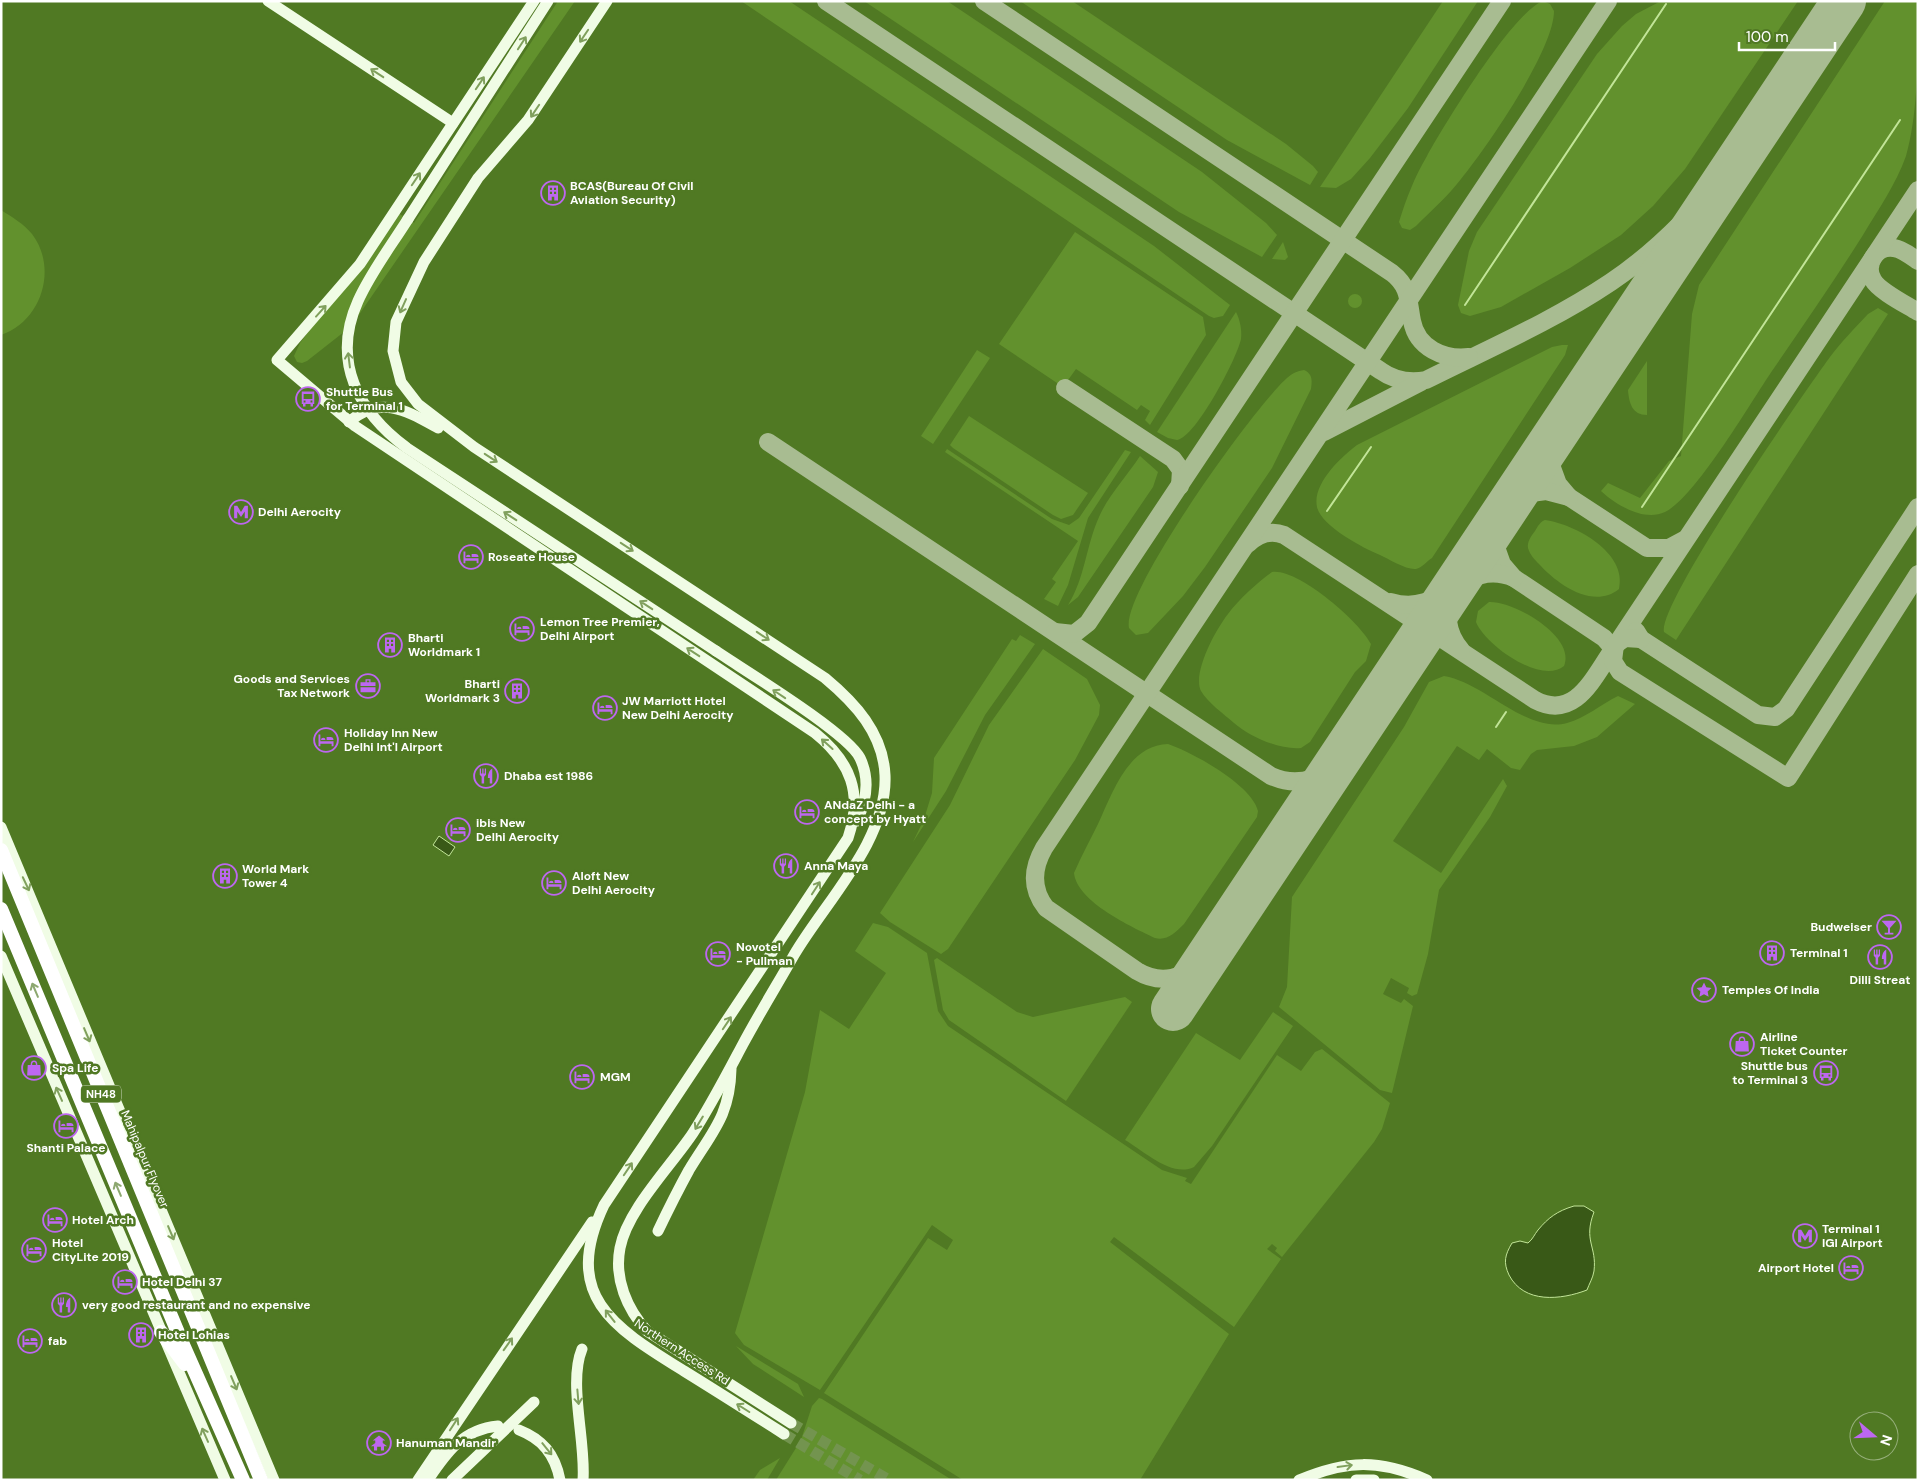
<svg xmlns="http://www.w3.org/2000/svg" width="1919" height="1481" viewBox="0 0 1919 1481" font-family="'DM Sans',sans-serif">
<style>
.green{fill:#62912d}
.water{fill:#395917;stroke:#c2e598}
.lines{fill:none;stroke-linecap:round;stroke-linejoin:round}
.stream{stroke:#c2e598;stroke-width:2}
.taxiway{stroke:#a8bc91;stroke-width:18}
.runway{stroke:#a8bc91;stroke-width:44}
.major-tunnel{stroke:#73944f;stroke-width:11;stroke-dasharray:11 5.5;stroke-linecap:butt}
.major{stroke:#f0fce5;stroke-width:11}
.highway{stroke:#fff;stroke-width:14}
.major-bridge{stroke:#f0fce5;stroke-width:11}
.oneway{stroke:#80a05d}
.oneway2{stroke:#8da870}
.labels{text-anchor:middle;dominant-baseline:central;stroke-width:5;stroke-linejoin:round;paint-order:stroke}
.shield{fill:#507923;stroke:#cad7bd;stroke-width:1}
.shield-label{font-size:11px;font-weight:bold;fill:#fff}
.poi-label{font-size:12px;font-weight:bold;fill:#fff;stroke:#507923;text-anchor:start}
.street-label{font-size:12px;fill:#fff;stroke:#507923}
</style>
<rect width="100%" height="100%" fill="#507923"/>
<!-- green -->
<g class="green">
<path d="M 558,1 L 575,1 L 356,319 L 349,328 L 307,361 L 302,363 L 297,362 L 294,356 L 300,343 L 398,213 L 414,223 Z"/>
<path d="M 741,1 L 789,1 L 1154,246 L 1230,305 L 1223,316 L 1214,318 L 1209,316 Z"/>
<path d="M 864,1 L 947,1 L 1202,172 L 1266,223 L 1277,235 L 1262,257 L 1179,212 Z"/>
<path d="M 1020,1 L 1072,1 L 1286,144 L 1313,166 L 1318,172 L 1310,185 L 1227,140 Z"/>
<path d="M 1443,1 L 1478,1 L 1408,108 L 1370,158 L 1351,179 L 1336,188 L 1320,187 Z"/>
<path d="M 1543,1 L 1550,4 L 1554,11 C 1554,50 1487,147 1461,179 C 1448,196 1431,211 1416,226 L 1410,230 L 1402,228 L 1399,222 C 1406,199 1415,176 1427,156 C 1445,124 1512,13 1543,1 Z"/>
<path d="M 1661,1 L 1798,1 L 1685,169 L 1653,206 L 1621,235 L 1570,268 L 1501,307 L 1470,316 L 1461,313 L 1458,305 L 1469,251 L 1477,232 L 1597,54 L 1622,26 L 1636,14 Z"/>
<path d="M 1885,1 L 1918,1 C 1918,50 1919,110 1906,156 C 1896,184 1878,210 1863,235 C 1834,281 1803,326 1772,371 C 1751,402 1695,498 1665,512 C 1644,522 1616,505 1601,491 L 1608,483 L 1640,498 L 1669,461 L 1681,456 L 1692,314 L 1699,285 Z"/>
<path d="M 1,210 C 12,217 24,224 32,234 C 58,268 42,321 1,335 Z"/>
<path d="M 1075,232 L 1203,317 L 1206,335 L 1150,425 L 1145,420 L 1150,411 L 1141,405 L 1137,410 L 1076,369 L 1063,387 L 999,344 Z"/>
<path d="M 1283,242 L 1288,257 L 1285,260 L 1272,259 Z"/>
<circle cx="1355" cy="301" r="7"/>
<path d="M 1878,308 L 1888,314 L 1676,640 L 1664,632 C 1657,605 1805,391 1830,357 C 1841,342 1855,328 1868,314 Z"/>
<path d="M 1236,312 C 1240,320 1242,330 1241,339 C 1237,358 1196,437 1177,440 L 1168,438 L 1157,432 Z"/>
<path d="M 1562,345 L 1568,345 L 1565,355 L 1432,558 C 1427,561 1422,568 1416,569 C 1406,570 1389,559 1380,555 C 1363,548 1321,526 1317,507 C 1312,484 1341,457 1357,445 L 1552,347 Z"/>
<path d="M 977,350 L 990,358 L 933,444 L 921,436 Z"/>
<path d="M 1647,361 L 1647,415 C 1632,415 1629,403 1628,390 Z"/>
<path d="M 1304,370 C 1313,374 1312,381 1311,389 L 1272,468 L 1205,567 L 1183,596 L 1148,633 L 1136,635 L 1129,628 C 1121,592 1256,405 1287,378 C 1293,373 1297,371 1304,370 Z"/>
<path d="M 969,416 L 1088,493 L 1073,515 L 1061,519 L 1053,515 L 953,448 L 950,445 Z"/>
<path d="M 947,449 L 1052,519 L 1069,525 L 1079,518 L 1125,450 L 1131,452 L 1088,518 L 1068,585 L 1058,606 L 1044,599 L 1056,582 L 1052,579 L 1078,541 L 945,452 Z"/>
<path d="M 1140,456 L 1158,472 L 1153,487 L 1078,597 L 1068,605 C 1085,578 1086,546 1099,517 C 1108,496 1127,476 1140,456 Z"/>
<path d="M 1545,520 C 1575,524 1628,553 1619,589 C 1593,610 1557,584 1539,564 C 1535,560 1530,555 1528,548 C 1527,542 1531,536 1535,531 C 1538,526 1540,522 1545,520 Z"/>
<path d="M 1272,572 C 1298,568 1360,622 1371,644 L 1366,661 L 1355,672 L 1310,742 L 1301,748 C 1280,750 1250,737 1234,723 C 1224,714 1208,703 1201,691 C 1192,673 1216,629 1228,614 C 1239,599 1257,583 1272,572 Z"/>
<path d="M 1489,602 C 1514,601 1576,636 1564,666 C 1541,685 1485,645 1476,622 L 1478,611 Z"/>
<path d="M 1020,635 L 1035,644 L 985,715 L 946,791 L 913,842 L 924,819 L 932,793 L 934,758 L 1012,639 L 1016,641 Z"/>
<path d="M 1043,649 L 1087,679 L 1100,705 L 1099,715 L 1075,760 L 948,949 L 941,954 L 890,922 L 880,913 L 950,805 L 989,725 Z"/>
<path d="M 1444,676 C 1485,683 1527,734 1567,723 C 1586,718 1601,704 1618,696 L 1635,704 L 1597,737 L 1574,746 L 1537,750 L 1531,754 L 1520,770 L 1511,768 L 1487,749 L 1479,760 L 1457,746 L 1393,841 L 1441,873 L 1503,779 L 1507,786 L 1490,817 L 1439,890 L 1428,954 L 1417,994 L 1412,996 L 1407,993 L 1409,988 L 1391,978 L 1383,994 L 1401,1003 L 1404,999 L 1413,1006 L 1392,1093 L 1380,1090 L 1279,1007 L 1287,987 L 1292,897 L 1404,727 L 1429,682 Z"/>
<path d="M 1168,744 C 1192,752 1252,785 1258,811 L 1257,817 L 1184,924 C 1175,933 1167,941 1155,938 C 1132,927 1077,902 1074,873 C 1081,857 1090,840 1098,824 C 1112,794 1128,745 1168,744 Z"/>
<path d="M 873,923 L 888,927 L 927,953 L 938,1011 L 948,1026 L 1162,1170 L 1187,1178 L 1185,1181 L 1191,1184 L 1277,1055 L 1301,1071 L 1315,1052 L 1322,1049 L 1390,1103 L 1382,1129 L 1374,1142 L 1282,1257 L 1275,1251 L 1277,1248 L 1272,1244 L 1267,1249 L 1281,1259 L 1234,1327 L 1114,1237 L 1110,1242 L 1229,1334 L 1140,1480 L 963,1480 L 824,1393 L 928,1238 L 947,1250 L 953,1240 L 932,1225 L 820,1390 L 744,1345 L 735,1333 L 805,1092 L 820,1010 L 849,1029 L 886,973 L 855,951 Z"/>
<path d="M 937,958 L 1017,1012 L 1033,1017 L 1125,997 L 1132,1002 L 1066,1101 L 949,1020 L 943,1010 L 934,960 Z"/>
<path d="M 1273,1012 L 1293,1026 L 1212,1146 L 1194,1167 C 1172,1178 1144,1151 1125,1140 L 1196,1033 L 1240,1060 Z"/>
<path d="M 736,1346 L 798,1384 L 804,1397 L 753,1364 Z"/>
<path d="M 819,1398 L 822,1399 L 952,1480 L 776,1480 L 801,1440 L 812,1406 Z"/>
<path d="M 780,1458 L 767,1480 L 753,1480 L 760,1470 Z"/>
</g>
<!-- water -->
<g class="water">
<path d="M 439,836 L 455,847 L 449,856 L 433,845 Z"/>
<path d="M 1574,1206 L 1584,1206 L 1594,1212 C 1583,1241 1597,1246 1594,1271 C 1593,1278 1589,1284 1587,1290 C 1561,1300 1524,1304 1509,1275 C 1503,1262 1505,1255 1512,1243 L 1520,1241 L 1528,1243 C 1533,1239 1534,1235 1538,1230 C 1548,1218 1557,1211 1574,1206 Z"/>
</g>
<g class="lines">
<!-- stream -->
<g class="stream">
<path d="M 1465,305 L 1666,4"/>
<path d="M 1642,507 L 1900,120"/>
<path d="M 1327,511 L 1371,447"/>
<path d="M 1496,727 L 1506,712"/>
</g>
<!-- taxiway -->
<g class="taxiway">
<path d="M 826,1 L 1381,371 C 1395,381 1409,383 1426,380 C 1488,349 1553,321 1611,282 C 1663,247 1704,201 1744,152"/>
<path d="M 984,1 L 1392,273 C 1410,287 1408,301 1412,321 C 1417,348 1444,360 1469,357"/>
<path d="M 1918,261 C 1911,256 1902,249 1894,248 C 1876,245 1864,265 1873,280 C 1879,291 1907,305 1918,312"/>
<path d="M 1065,388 L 1173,459 L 1181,470 L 1180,486"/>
<path d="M 1559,429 L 1551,448 L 1551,465 L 1558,484 L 1569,497 L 1647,548 L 1669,548 L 1684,540"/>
<path d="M 1324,432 L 1421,382"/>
<path d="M 768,442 L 1271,776 C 1296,787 1318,781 1338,762"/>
<path d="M 1569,497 L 1546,491 L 1531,493 L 1516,501 L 1500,522 L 1497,533 L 1497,550 L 1502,564 L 1514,578 L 1604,638 L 1610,645 L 1613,654"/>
<path d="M 1248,544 C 1258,534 1271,530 1284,535 L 1535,700 C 1575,721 1593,678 1612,651 L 1918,190"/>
<path d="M 1452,590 C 1445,611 1445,632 1461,650"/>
<path d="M 1391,602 C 1443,618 1464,557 1514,578"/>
<path d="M 1636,631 L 1641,639 L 1758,715 L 1775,717 L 1786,709 L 1918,507"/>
<path d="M 1055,632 L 1074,634 L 1088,623 L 1502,1"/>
<path d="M 1641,639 L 1625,638 L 1615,645 L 1613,661 L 1620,672 L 1788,778 L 1918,574"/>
<path d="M 1205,962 C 1183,977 1162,986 1137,971 L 1046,908 C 1031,889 1032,869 1044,848 L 1608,1"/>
</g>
<!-- runway -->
<path class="runway" d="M 1173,1009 L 1844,1"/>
<!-- major-tunnel -->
<g class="major-tunnel">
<path d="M 791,1423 L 889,1480"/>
<path d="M 784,1434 L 860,1480"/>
</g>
<!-- major -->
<g class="major">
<path d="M 268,1 L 453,123"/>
<path d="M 534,1 L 360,264 L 277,360 L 355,426 L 815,733 C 851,762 863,794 848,838 L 604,1205 C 561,1296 613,1327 684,1371 C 718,1392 751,1413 784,1434"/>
<path d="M 607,1 L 528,120 L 478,178 L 424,262 L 396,322 L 393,351 L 401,382 L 418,404 L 474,447 L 825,678 C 855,703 883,733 885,775 C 888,840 825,902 794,955 C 777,985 759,1014 743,1044 C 727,1074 711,1105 693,1133 C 671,1166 627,1210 620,1248 C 614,1279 627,1309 647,1331 L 791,1423"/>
<path d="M 408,219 L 548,1"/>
<path d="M 349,422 C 380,394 407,411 438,428"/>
<path d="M 716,651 C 744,670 848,733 860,758 C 870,779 867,800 857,821"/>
<path d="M 1,827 L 274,1480"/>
<path d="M 1,956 L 225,1480"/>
<path d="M 658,1231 C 668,1210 678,1190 689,1170 C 712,1132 730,1116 731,1069"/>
<path d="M 582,1349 C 568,1383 586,1441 583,1480"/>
<path d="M 519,1430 C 542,1439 555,1454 560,1480"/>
<path d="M 418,1480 L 592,1222"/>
<path d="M 428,1480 C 446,1453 463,1429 498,1426"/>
<path d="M 452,1480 L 534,1402"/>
<path d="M 1299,1480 C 1347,1460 1379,1459 1427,1480"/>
<path d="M 1356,1480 L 1374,1480"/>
</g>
<!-- highway -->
<g class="highway">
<path d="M 1,850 L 261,1480"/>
<path d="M 1,909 L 184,1347 L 243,1480"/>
<path d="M 161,1332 L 185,1364"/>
</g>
<!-- major-bridge -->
<path class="major-bridge" d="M 408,219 C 391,246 371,272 358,301 C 331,361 358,412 407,448 L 716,651"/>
</g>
<!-- one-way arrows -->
<defs><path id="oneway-shaft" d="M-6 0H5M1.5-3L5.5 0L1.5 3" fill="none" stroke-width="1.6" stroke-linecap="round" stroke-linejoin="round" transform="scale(1.25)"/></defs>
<g class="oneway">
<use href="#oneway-shaft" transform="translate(584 36) rotate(124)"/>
<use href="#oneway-shaft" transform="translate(522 43) rotate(-57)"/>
<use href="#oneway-shaft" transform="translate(377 73) rotate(-147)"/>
<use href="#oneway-shaft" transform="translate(480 83) rotate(-56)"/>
<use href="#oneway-shaft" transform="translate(535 111) rotate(124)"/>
<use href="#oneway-shaft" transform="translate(416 179) rotate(-56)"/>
<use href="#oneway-shaft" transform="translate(403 306) rotate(114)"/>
<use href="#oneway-shaft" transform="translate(321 311) rotate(-48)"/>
<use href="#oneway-shaft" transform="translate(349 360) rotate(-97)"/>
<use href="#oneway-shaft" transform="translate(491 458) rotate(33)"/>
<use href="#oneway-shaft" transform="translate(510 516) rotate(-147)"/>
<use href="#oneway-shaft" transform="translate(627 547) rotate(33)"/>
<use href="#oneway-shaft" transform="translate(646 605) rotate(-147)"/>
<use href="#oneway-shaft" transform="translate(763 636) rotate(34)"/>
<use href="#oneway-shaft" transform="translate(693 652) rotate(-147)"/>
<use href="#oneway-shaft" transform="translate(779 694) rotate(-146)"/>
<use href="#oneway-shaft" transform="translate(827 744) rotate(-138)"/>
<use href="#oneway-shaft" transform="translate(26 884) rotate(65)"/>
<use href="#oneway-shaft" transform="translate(816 888) rotate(-57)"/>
<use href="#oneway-shaft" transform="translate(727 1023) rotate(-56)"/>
<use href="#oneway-shaft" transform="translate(87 1035) rotate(67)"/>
<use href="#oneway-shaft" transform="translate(59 1094) rotate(-114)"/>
<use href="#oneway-shaft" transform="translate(699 1123) rotate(121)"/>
<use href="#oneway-shaft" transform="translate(628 1169) rotate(-56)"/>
<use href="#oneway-shaft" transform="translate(171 1233) rotate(67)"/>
<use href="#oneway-shaft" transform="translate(610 1316) rotate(-128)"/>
<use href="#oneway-shaft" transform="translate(508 1344) rotate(-55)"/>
<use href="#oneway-shaft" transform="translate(234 1383) rotate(67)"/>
<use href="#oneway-shaft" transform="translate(578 1397) rotate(85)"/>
<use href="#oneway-shaft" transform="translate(743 1408) rotate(-148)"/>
<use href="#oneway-shaft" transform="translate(454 1424) rotate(-57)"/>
<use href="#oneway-shaft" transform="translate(205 1435) rotate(-114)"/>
<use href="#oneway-shaft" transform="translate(547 1449) rotate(51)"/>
<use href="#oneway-shaft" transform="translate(1345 1466) rotate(-8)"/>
</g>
<g class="oneway2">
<use href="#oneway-shaft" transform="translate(35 990) rotate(-113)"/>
<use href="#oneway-shaft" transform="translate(118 1189) rotate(-113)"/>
</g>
<!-- icons -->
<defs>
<g id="building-ring" transform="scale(1.25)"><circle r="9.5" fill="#507923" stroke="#bd67f0" stroke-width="1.5"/><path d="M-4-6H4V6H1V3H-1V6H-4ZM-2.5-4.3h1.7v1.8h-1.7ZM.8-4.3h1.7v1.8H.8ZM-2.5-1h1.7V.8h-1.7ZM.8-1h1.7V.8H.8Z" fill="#bd67f0"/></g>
<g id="bus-ring" transform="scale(1.25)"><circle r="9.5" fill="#507923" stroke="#bd67f0" stroke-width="1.5"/><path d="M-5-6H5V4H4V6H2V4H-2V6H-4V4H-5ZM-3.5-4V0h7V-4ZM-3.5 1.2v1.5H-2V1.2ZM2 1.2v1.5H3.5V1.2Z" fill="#bd67f0"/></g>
<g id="metro-ring" transform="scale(1.25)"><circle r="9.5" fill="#507923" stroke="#bd67f0" stroke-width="1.5"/><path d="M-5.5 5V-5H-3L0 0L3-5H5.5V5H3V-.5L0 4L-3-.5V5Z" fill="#bd67f0"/></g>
<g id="hotel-ring" transform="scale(1.25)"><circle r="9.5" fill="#507923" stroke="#bd67f0" stroke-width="1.5"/><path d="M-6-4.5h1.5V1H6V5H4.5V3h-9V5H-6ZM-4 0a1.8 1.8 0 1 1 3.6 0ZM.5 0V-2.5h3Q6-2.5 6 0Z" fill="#bd67f0"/></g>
<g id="office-ring" transform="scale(1.25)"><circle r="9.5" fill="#507923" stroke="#bd67f0" stroke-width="1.5"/><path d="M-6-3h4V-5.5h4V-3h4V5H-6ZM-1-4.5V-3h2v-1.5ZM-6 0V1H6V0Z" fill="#bd67f0"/></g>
<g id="restaurant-ring" transform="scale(1.25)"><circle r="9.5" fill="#507923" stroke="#bd67f0" stroke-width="1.5"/><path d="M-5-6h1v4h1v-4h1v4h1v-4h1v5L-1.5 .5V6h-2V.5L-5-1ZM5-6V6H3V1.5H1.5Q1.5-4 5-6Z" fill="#bd67f0"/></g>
<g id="bar-ring" transform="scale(1.25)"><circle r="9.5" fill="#507923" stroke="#bd67f0" stroke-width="1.5"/><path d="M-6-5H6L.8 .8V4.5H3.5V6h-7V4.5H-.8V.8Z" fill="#bd67f0"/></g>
<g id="sight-ring" transform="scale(1.25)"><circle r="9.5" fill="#507923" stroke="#bd67f0" stroke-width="1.5"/><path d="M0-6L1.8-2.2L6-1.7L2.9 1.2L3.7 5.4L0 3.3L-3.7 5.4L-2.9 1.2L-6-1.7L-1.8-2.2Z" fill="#bd67f0"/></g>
<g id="shop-ring" transform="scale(1.25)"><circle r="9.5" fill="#507923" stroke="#bd67f0" stroke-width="1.5"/><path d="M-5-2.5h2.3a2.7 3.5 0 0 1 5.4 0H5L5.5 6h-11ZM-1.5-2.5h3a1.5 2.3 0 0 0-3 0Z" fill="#bd67f0"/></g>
<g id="temple-ring" transform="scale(1.25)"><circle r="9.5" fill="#507923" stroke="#bd67f0" stroke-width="1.5"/><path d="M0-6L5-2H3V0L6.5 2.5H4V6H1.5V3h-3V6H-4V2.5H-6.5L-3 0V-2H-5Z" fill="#bd67f0"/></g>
</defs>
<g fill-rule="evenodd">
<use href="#building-ring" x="553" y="193"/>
<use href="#bus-ring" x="308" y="399"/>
<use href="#metro-ring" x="241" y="512"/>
<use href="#hotel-ring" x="471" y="557"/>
<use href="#hotel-ring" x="522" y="629"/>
<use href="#building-ring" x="390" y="645"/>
<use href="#office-ring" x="368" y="686"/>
<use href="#building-ring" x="517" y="691"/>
<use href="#hotel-ring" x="605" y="708"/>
<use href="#hotel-ring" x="326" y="740"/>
<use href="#restaurant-ring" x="486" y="776"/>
<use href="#hotel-ring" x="807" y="812"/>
<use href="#hotel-ring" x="458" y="830"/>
<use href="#restaurant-ring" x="786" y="866"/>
<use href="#building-ring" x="225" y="876"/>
<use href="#hotel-ring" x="554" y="883"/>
<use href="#bar-ring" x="1889" y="927"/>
<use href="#building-ring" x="1772" y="953"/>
<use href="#hotel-ring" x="718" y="954"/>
<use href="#restaurant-ring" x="1880" y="957"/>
<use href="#sight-ring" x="1704" y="990"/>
<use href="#shop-ring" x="1742" y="1044"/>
<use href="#shop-ring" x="34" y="1068"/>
<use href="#bus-ring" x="1826" y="1073"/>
<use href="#hotel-ring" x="582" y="1077"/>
<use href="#hotel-ring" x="66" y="1126"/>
<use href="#hotel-ring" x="55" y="1220"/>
<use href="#metro-ring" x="1805" y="1236"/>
<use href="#hotel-ring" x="34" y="1250"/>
<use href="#hotel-ring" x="1851" y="1268"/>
<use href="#hotel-ring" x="125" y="1282"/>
<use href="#restaurant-ring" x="64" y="1305"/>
<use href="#building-ring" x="141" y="1335"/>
<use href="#hotel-ring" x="30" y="1341"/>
<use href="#temple-ring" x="379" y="1443"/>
</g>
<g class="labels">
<!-- shield labels -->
<rect class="shield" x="81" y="1085.5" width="40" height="17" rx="4"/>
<g class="shield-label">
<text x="101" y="1094">NH48</text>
</g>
<!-- poi labels -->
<g class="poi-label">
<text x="570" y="186">BCAS(Bureau Of Civil<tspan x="570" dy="14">Aviation Security)</tspan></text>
<text x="326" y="392">Shuttle Bus<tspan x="326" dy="14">for Terminal 1</tspan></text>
<text x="258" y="512">Delhi Aerocity</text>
<text x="488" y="557">Roseate House</text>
<text x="540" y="622">Lemon Tree Premier,<tspan x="540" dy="14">Delhi Airport</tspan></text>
<text x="408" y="638">Bharti<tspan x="408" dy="14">Worldmark 1</tspan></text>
<text x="350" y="679" text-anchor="end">Goods and Services<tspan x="350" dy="14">Tax Network</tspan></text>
<text x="500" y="684" text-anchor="end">Bharti<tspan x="500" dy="14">Worldmark 3</tspan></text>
<text x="622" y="701">JW Marriott Hotel<tspan x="622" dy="14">New Delhi Aerocity</tspan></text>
<text x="344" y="733">Holiday Inn New<tspan x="344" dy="14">Delhi Int'l Airport</tspan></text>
<text x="504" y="776">Dhaba est 1986</text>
<text x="824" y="805">ANdaZ Delhi - a<tspan x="824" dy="14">concept by Hyatt</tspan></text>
<text x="476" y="823">ibis New<tspan x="476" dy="14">Delhi Aerocity</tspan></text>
<text x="804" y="866">Anna Maya</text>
<text x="242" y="869">World Mark<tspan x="242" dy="14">Tower 4</tspan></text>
<text x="572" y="876">Aloft New<tspan x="572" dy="14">Delhi Aerocity</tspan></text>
<text x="1872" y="927" text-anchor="end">Budweiser</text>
<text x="736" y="947">Novotel<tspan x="736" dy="14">- Pullman</tspan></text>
<text x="1790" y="953">Terminal 1</text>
<text x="1880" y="980" text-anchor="middle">Dilli Streat</text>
<text x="1722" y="990">Temples Of India</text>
<text x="1760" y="1037">Airline<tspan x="1760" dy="14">Ticket Counter</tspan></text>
<text x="1808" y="1066" text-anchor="end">Shuttle bus<tspan x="1808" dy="14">to Terminal 3</tspan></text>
<text x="52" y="1068">Spa Life</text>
<text x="600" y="1077">MGM</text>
<text x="66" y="1148" text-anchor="middle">Shanti Palace</text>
<text x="72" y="1220">Hotel Arch</text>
<text x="1822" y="1229">Terminal 1<tspan x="1822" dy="14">IGI Airport</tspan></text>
<text x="52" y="1243">Hotel<tspan x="52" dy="14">CityLite 2019</tspan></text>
<text x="1834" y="1268" text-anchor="end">Airport Hotel</text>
<text x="142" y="1282">Hotel Delhi 37</text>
<text x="82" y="1305">very good restaurant and no expensive</text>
<text x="158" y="1335">Hotel Lohias</text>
<text x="48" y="1341">fab</text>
<text x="396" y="1443">Hanuman Mandir</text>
</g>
<!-- street labels -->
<g class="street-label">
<text transform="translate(145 1159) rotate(67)">Mahipalpur Flyover</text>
<text transform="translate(682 1352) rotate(33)">Northern Access Rd</text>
</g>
</g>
<!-- border -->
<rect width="1919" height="1481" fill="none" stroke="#ffffff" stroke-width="5"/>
<!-- north arrow -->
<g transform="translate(1874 1436) rotate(109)"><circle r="24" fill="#507923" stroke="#96af7b"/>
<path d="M0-4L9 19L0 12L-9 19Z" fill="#bd67f0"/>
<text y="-8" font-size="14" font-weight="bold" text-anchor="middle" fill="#ffffff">N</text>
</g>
<!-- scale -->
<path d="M1739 42v8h96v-8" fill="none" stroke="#ffffff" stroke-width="2.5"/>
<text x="1746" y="42" font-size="15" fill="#ffffff" stroke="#507923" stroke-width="4" paint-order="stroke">100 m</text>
</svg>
